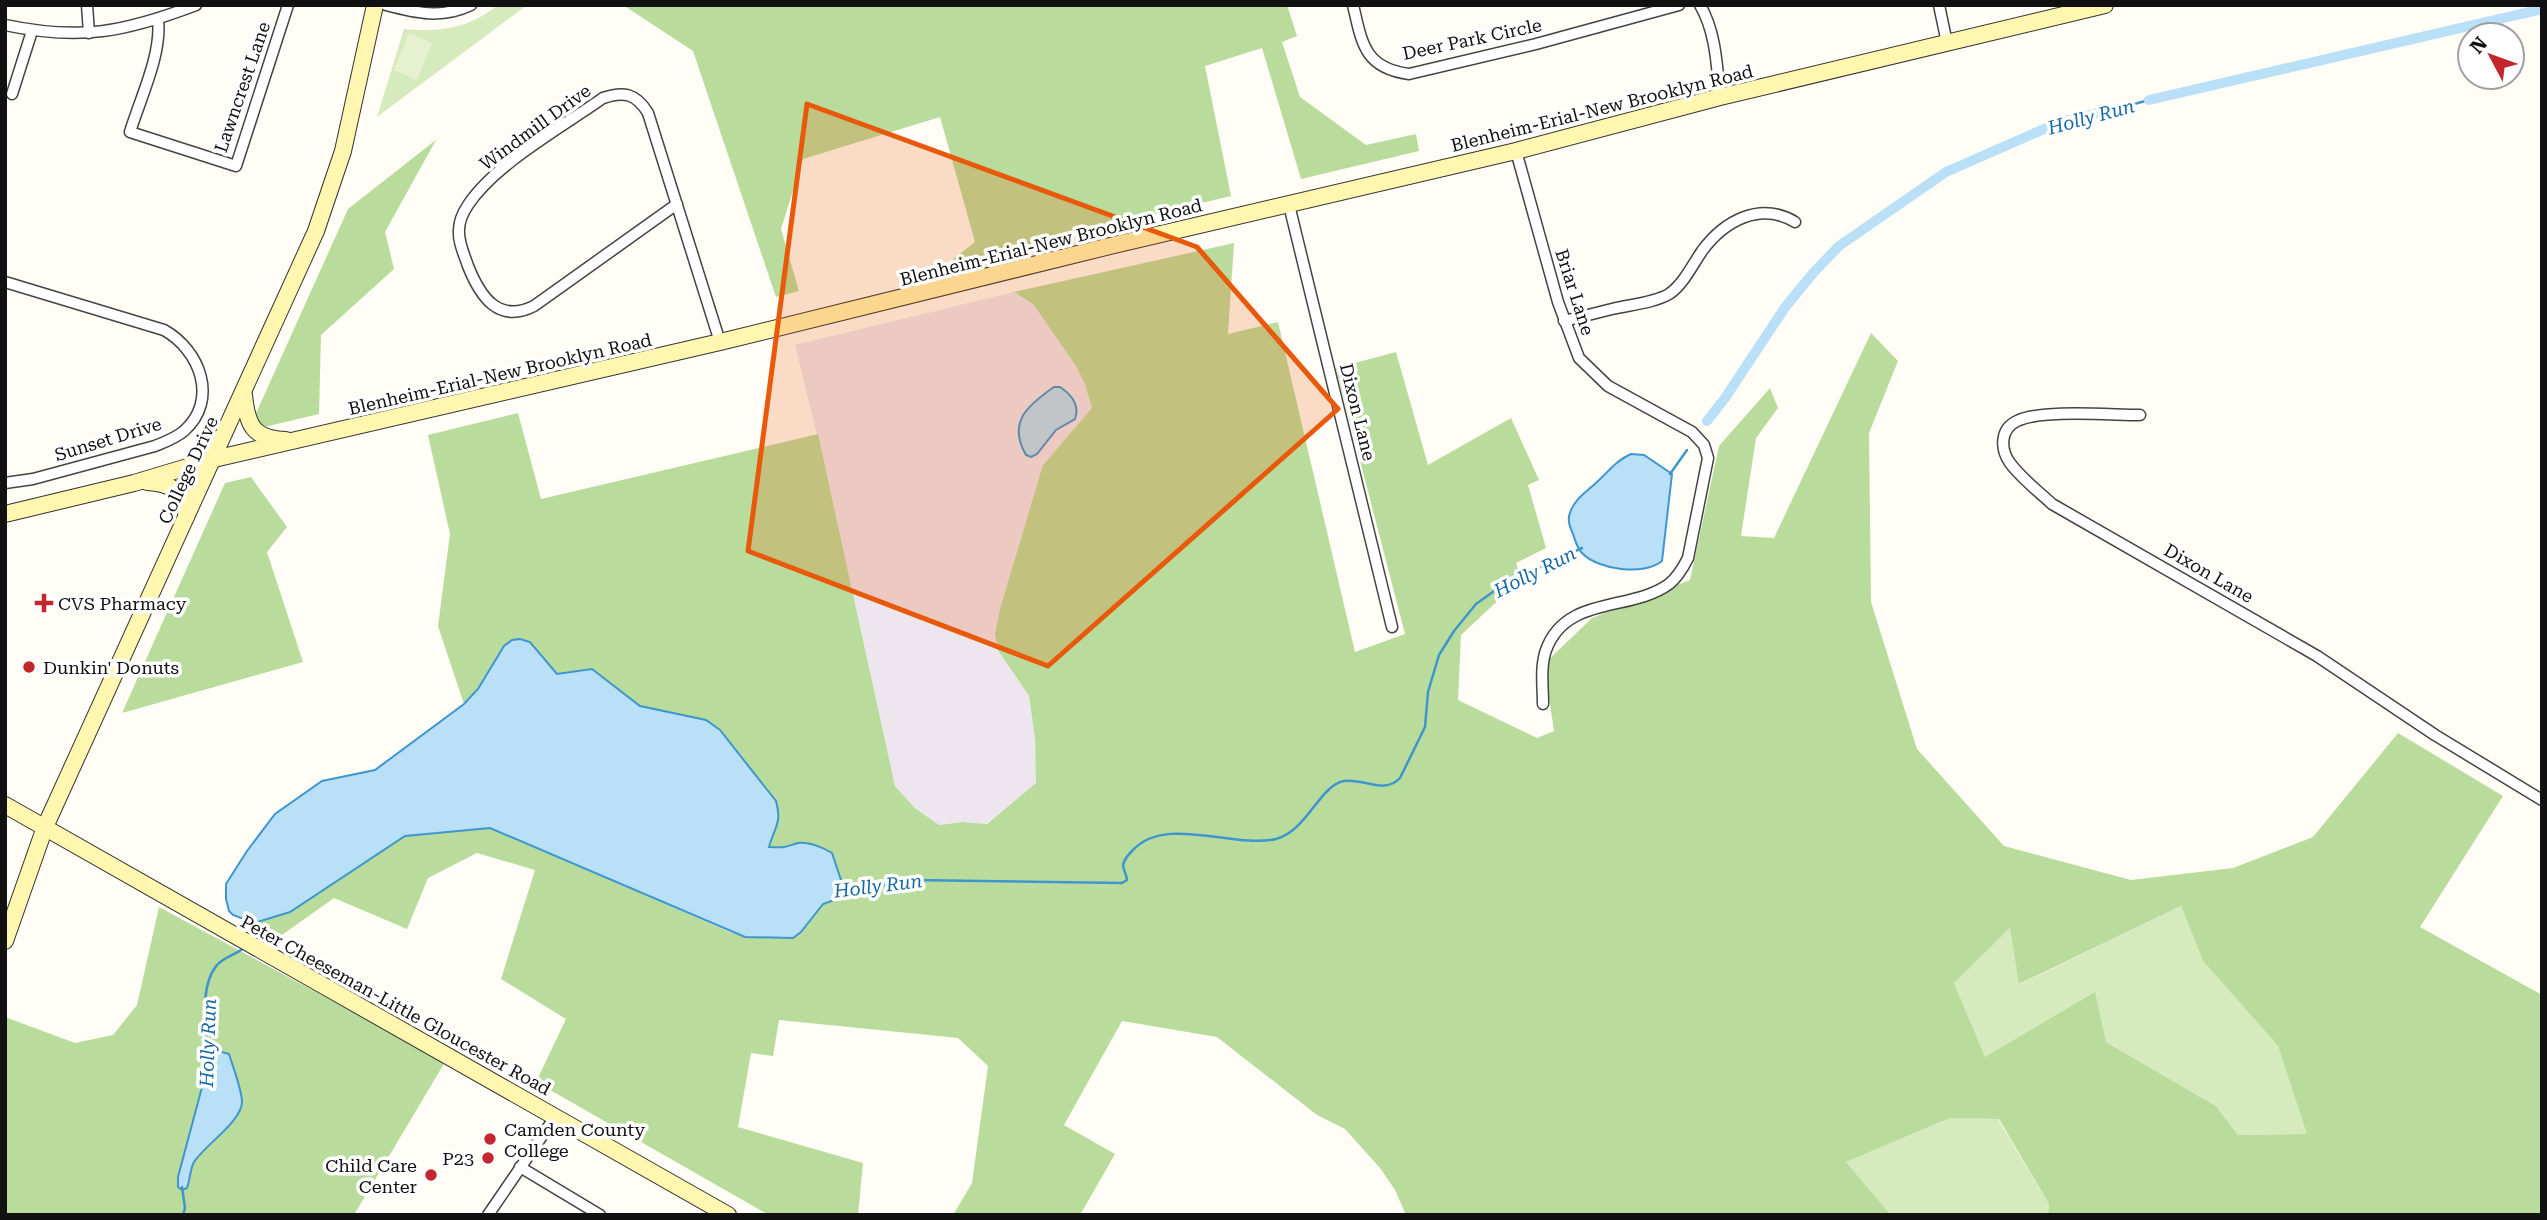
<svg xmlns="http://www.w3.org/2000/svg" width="2547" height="1220" viewBox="0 0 2547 1220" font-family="'Roboto Serif',serif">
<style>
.industrial{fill:#eee6ef}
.green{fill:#d5ebbd}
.forest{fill:#b9dc9c;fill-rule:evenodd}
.pitch{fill:#e6f2cf}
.water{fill:#b9e0f7;stroke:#3f96cf;stroke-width:2}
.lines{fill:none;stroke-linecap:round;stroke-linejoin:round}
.stream{stroke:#3f96cf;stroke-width:2.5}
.canal{stroke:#b9e0f7;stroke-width:10}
.street-casing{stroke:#444;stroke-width:13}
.secondary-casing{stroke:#333;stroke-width:18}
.street{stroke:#fff;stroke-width:10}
.secondary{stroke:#fff6b0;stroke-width:16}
.marked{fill:#e8590c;fill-opacity:0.2;stroke:#e8590c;stroke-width:5;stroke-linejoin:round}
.poi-dot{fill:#c4262e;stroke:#fff;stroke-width:2.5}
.labels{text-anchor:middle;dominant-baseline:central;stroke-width:7;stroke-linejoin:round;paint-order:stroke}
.street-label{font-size:18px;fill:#111;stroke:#fff}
.poi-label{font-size:18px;fill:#111;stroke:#fff;text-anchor:start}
.water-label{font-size:19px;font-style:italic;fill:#1768a6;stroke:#fff}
</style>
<rect width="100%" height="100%" fill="#fffdf5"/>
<!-- industrial -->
<path class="industrial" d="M 1014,292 L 1033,304 L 1074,363 L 1085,384 L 1092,408 L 1043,465 L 999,652 L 1029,696 L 1035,739 L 1036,784 L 986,824 L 962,822 L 939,825 L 915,808 L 895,786 L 832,497 L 795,345 Z"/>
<!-- green -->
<g class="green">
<path d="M 498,5 L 527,5 L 377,117 L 404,29 C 441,32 468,29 498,5 Z"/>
<path d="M 2181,906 L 2203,961 L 2278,1046 L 2308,1134 L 2238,1135 L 2216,1106 L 2106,1042 L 1985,1058 L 1954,983 L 2010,928 L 2020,984 Z"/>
<path d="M 1950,1118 L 1998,1119 L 2049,1204 L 2048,1215 L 1891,1215 L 1846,1162 Z"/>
</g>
<!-- forest -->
<g class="forest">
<path d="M 623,5 L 1287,5 L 1297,36 L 1282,42 L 1300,97 L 1366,145 L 1416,134 L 1419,151 L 1301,179 L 1262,48 L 1205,66 L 1231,196 L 947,264 L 975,242 L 940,117 L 803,159 L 781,229 L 799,291 L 776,297 L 693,51 Z"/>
<path d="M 436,140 L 385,232 L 394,269 L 321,335 L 319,414 L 248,431 L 348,209 Z"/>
<path d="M 1234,243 L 1228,334 L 1278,322 L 1355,652 L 1405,634 L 1336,368 L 1396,352 L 1428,465 L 1511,418 L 1539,480 L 1528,485 L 1546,548 L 1516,563 L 1521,579 L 1461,635 L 1458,700 L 1537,738 L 1554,731 L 1544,664 L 1592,618 L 1690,580 L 1719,446 L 1770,388 L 1778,408 L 1756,438 L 1741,536 L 1774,538 L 1871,333 L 1898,361 L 1869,433 L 1871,602 L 1917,749 L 2004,846 L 2131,880 L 2233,868 L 2313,837 L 2398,733 L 2503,796 L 2420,927 L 2542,995 L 2542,1215 L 2048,1215 L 2049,1204 L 1999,1119 L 1950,1118 L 1846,1162 L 1891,1215 L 1406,1215 L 1395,1190 L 1380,1168 L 1345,1129 L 1317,1115 L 1217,1037 L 1122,1021 L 1064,1125 L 1115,1154 L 1080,1215 L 953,1215 L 972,1183 L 988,1066 L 958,1038 L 779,1020 L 773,1056 L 751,1053 L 738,1127 L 863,1163 L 858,1215 L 769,1215 L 536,1082 L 566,1019 L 501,979 L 535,870 L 477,853 L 428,878 L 407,929 L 334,898 L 279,937 L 238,913 L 290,912 L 404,836 L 491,828 L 732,933 L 828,851 L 769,847 L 706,720 L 640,706 L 592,669 L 557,674 L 470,698 L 464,704 L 438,626 L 450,534 L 428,435 L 518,413 L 541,499 L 818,434 L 895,786 L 915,808 L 939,825 L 962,822 L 987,824 L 1036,783 L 1035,739 L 1029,696 L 999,652 L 995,635 L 1000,609 L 1043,465 L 1092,408 L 1085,384 L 1074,363 L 1033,304 L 1014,292 ZM 2181,906 L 2203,961 L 2278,1046 L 2307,1134 L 2238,1135 L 2216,1106 L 2106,1042 L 2095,992 L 1985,1057 L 1954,983 L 2010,928 L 2019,984 Z"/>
<path d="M 251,477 L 287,527 L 267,552 L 303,662 L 122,713 L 225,483 Z"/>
<path d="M 159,907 L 445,1062 L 354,1215 L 5,1215 L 5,1017 L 75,1043 L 113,1035 L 137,1005 Z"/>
</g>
<!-- pitch -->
<path class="pitch" d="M 409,33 L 432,43 L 417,80 L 394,70 Z"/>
<!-- water -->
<g class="water">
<path d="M 1054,387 L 1060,387 C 1072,395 1080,405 1075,419 L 1056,430 L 1037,454 L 1031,457 L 1026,455 C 1007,422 1028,405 1054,387 Z"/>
<path d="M 1631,454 L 1644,455 L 1672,474 L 1662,561 C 1644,576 1598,570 1582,553 C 1577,548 1575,540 1573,534 C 1570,527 1567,520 1570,513 C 1574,499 1588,491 1598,481 C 1609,471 1617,460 1631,454 Z"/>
<path d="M 520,639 L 530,642 L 557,674 L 592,669 L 640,706 L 706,720 L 720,730 L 776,801 C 782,823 775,826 769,847 C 786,848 784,847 798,843 C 808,841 824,848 832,853 L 842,883 L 837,899 L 823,904 L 801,932 L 793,938 L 745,937 L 490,828 L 405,836 L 290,912 L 254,923 L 233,915 L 229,911 L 226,899 L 226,884 L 247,851 L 275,814 L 322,781 L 375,770 L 464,704 L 478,689 L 504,646 L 512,640 Z"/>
<path d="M 208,1048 L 229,1054 C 233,1067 242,1090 242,1102 C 242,1121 205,1145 194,1162 C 190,1169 190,1180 187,1188 L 182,1190 L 178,1187 L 178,1177 L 205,1076 L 203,1052 Z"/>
</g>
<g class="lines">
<!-- stream -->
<g class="stream">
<path d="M 2123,107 L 2149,100"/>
<path d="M 1670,474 L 1687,450"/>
<path d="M 839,893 L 911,880 L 1122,883 L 1127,880 C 1127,875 1123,870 1123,865 C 1124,860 1128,855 1132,851 C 1165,814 1233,849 1276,839 C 1307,831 1320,785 1344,781 C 1365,778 1384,795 1400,778 L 1425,727 L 1428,692 L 1439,655 L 1454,631 L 1476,604 L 1504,584 L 1582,548"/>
<path d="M 249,938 L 252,920"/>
<path d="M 208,1052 C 206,1026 199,986 217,965 C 225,956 236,955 245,947"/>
<path d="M 182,1187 L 185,1208 L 183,1215"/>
</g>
<!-- canal -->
<g class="canal">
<path d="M 2149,100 L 2542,9"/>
<path d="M 1707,421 L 1725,398 L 1786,306 L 1814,272 L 1839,246 L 1946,172 L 2060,122 L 2123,107"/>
</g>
<!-- street casing -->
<g class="street-casing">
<g id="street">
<path d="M 87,5 L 89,33"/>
<path d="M 386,5 C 416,13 442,19 471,5"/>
<path d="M 1353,5 C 1362,43 1364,68 1409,74 L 1536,44 L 1679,5"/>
<path d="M 1700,5 C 1716,32 1717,67 1720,97"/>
<path d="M 1939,5 L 1947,43"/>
<path d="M 158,20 C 162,54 140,99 130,132 L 236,166 L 288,5"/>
<path d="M 5,25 C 81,41 125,32 196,5"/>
<path d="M 12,94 L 32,31"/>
<path d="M 1516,151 L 1558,302 L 1579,358 L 1608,386 L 1692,432 L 1704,445 L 1708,458 L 1688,558 C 1683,568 1678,577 1669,584 C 1631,612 1566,595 1546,650 C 1540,667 1543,687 1543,704"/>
<path d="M 677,204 L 534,306 C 498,324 480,296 468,266 C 464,254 458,242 459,230 C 459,221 464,211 468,205 C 495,164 562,127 603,98 C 623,91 636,93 648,113 L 720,342"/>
<path d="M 1289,205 L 1392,627"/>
<path d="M 5,282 L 164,330 C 200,350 219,400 184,431 C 176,438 165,442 155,446 L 33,479 L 5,483"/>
<path d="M 1564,321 C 1580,317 1596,313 1612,309 C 1628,305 1654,303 1669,294 C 1683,285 1693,264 1702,251 C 1724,221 1760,201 1795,222"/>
<path d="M 2140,415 C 2110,415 2042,409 2017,421 C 2000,429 2000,449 2010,463 C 2021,478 2038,491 2052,504 L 2317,656 L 2435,735 L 2542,800"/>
<path d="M 520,1167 L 600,1215"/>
<path d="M 488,1215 L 555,1117"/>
</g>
</g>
<!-- secondary casing -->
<g class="secondary-casing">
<g id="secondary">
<path d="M 244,395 C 247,425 253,439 286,440"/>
<path d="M 147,482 C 169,483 189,492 186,517"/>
<path d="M 5,514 L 134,483 L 214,459 L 720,342 L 1114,245 L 1516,151 L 1720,97 L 2105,5"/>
<path d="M 5,805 L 728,1215"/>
<path d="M 5,941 L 45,827 L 316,231 L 343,151 L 375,5"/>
</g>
</g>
<!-- street -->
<use href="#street" class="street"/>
<!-- secondary -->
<use href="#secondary" class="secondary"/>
</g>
<!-- marked area -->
<path class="marked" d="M 807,104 L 1197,247 L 1338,409 L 1048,666 L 748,551 Z"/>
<!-- markers -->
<g class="poi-dot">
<path d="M40.5 592.5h7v7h7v7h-7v7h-7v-7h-7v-7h7z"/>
<circle cx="29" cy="667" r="7"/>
<circle cx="490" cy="1139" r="7"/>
<circle cx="488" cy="1158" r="7"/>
<circle cx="431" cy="1175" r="7"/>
</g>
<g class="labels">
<!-- street labels -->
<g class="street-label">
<text transform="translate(1472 39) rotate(-12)">Deer Park Circle</text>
<text transform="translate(242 87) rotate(-71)">Lawncrest Lane</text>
<text transform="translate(1602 108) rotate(-14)">Blenheim-Erial-New Brooklyn Road</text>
<text transform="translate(535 127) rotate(-36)">Windmill Drive</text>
<text transform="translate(1051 242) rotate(-14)">Blenheim-Erial-New Brooklyn Road</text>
<text transform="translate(1575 292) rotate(72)">Briar Lane</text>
<text transform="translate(500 374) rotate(-13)">Blenheim-Erial-New Brooklyn Road</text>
<text transform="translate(1358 412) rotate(76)">Dixon Lane</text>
<text transform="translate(108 439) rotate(-17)">Sunset Drive</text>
<text transform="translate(188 470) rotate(-65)">College Drive</text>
<text transform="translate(2209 573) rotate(30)">Dixon Lane</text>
<text transform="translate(396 1005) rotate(29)">Peter Cheeseman-Little Gloucester Road</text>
</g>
<!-- poi labels -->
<g class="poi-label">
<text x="58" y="603">CVS Pharmacy</text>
<text x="43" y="667">Dunkin' Donuts</text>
<text x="504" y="1129">Camden County<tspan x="504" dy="21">College</tspan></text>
<text x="474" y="1158" text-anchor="end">P23</text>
<text x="417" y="1165" text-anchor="end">Child Care<tspan x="417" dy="21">Center</tspan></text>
</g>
<!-- water labels -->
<g class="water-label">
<text transform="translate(2091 117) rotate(-15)">Holly Run</text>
<text transform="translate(1535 572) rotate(-27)">Holly Run</text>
<text transform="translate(878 886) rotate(-7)">Holly Run</text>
<text transform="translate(208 1043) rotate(-88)">Holly Run</text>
</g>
</g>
<!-- border -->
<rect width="2547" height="1220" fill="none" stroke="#111111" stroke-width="14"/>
<!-- north arrow -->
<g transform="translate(2491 56) rotate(311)"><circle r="33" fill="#ffffff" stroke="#a0a0a0" stroke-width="2"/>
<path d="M0-5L12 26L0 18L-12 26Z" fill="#c4262e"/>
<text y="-10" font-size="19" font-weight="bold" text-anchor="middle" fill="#111111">N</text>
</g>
</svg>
